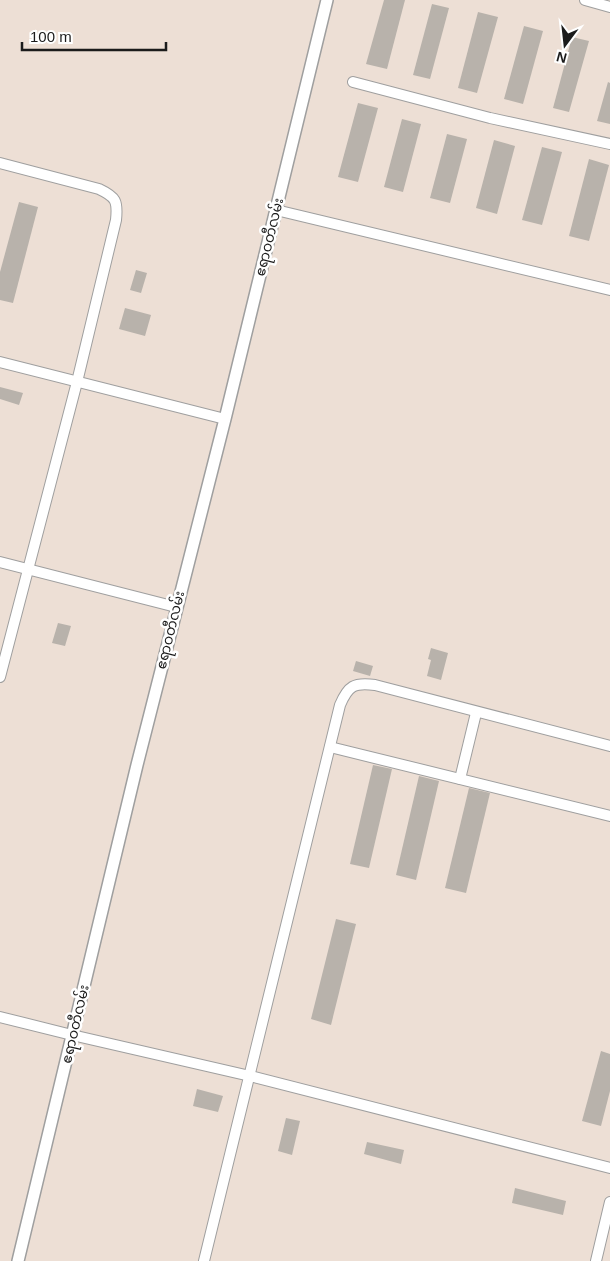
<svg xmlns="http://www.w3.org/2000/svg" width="610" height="1261" viewBox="0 0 610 1261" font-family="Helvetica,'Noto Sans Myanmar',sans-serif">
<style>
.military{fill:#eddfd5}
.building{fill:#b8b2ab}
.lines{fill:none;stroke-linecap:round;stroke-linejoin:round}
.minor-casing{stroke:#9f9f9f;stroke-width:12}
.tertiary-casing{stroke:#9f9f9f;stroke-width:14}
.minor{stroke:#fff;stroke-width:10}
.tertiary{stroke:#fff;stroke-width:11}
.labels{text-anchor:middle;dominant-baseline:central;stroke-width:5;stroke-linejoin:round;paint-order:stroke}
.street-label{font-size:14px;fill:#1b1b1b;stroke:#fff}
</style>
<rect width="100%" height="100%" fill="#eceae2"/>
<!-- military -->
<rect class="military" x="0" y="0" width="610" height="1261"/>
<!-- building -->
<g class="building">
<path d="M 384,0 L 405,0 L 387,69 L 366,64 Z"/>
<path d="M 432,4 L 449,8 L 430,79 L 413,75 Z"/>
<path d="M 478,12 L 498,17 L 477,93 L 458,88 Z"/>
<path d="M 524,26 L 543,31 L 523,104 L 504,99 Z"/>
<path d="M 572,37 L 589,41 L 569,112 L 553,108 Z"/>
<path d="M 608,82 L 610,83 L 610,124 L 597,121 Z"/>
<path d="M 358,103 L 378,108 L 358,182 L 338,177 Z"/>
<path d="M 402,119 L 421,124 L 403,192 L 384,187 Z"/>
<path d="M 447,134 L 467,139 L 450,203 L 430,198 Z"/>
<path d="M 494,140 L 515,146 L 497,214 L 476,208 Z"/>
<path d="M 542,147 L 562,152 L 542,225 L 522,220 Z"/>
<path d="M 589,159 L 609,165 L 589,241 L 569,236 Z"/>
<path d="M 19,202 L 38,207 L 13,303 L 0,300 L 0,272 Z"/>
<path d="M 136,270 L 147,273 L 141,293 L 130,290 Z"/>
<path d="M 125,308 L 151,315 L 145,336 L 119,329 Z"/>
<path d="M 0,387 L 23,393 L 19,405 L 0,399 Z"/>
<path d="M 58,623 L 71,626 L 65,646 L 52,643 Z"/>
<path d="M 431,648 L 448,653 L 441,680 L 427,676 L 431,660 L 428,659 Z"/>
<path d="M 356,661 L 373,666 L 370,676 L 353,671 Z"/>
<path d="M 373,765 L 392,769 L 369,868 L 350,864 Z"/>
<path d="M 419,776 L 439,781 L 416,880 L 396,875 Z"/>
<path d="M 469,788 L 490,793 L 466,893 L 445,888 Z"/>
<path d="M 336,919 L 356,924 L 331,1025 L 311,1019 Z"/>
<path d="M 601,1051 L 610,1054 L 610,1091 L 601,1126 L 582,1121 Z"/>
<path d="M 197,1089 L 223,1096 L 218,1112 L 193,1106 Z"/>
<path d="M 286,1118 L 300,1121 L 292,1155 L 278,1151 Z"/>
<path d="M 367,1142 L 404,1150 L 401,1164 L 364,1154 Z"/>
<path d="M 515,1188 L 566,1201 L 563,1215 L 512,1203 Z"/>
</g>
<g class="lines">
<!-- minor casing -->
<g class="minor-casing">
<g id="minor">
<path d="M 585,0 L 610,7"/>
<path d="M 353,82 L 490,118 L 610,144"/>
<path d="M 0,163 L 99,189 C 116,197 118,201 116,220 L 77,382 L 0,677"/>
<path d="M 276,210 L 610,290"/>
<path d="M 0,362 L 225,419"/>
<path d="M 0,562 L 176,607"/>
<path d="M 330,747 L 610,816"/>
<path d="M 460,779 L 476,713"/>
<path d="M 0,1017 L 72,1035 L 250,1076 L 610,1168"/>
<path d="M 204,1261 L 340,705 C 348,686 354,682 375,685 L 610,746"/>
<path d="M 596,1261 L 610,1202"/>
</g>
</g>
<!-- tertiary casing -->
<g class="tertiary-casing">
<path id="tertiary" d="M 18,1261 L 137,765 L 225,419 L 327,0"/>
</g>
<!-- minor -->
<use href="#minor" class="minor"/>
<!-- tertiary -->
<use href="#tertiary" class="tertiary"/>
</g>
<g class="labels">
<!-- street labels -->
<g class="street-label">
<text transform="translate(269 237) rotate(-76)">ဧရာဝတီလမ်း</text>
<text transform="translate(170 630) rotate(-76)">ဧရာဝတီလမ်း</text>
<text transform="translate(75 1024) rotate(-77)">ဧရာဝတီလမ်း</text>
</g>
</g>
<!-- north arrow -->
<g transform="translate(565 45) rotate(195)" stroke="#ffffff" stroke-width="4" paint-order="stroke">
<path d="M0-4L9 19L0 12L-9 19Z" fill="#1b1b1b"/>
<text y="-8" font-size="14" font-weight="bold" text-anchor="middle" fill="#1b1b1b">N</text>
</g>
<!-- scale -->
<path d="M22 42v8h144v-8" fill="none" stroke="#1b1b1b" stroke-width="2.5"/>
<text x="30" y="42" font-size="15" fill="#1b1b1b" stroke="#ffffff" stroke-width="4" paint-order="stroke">100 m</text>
</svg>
